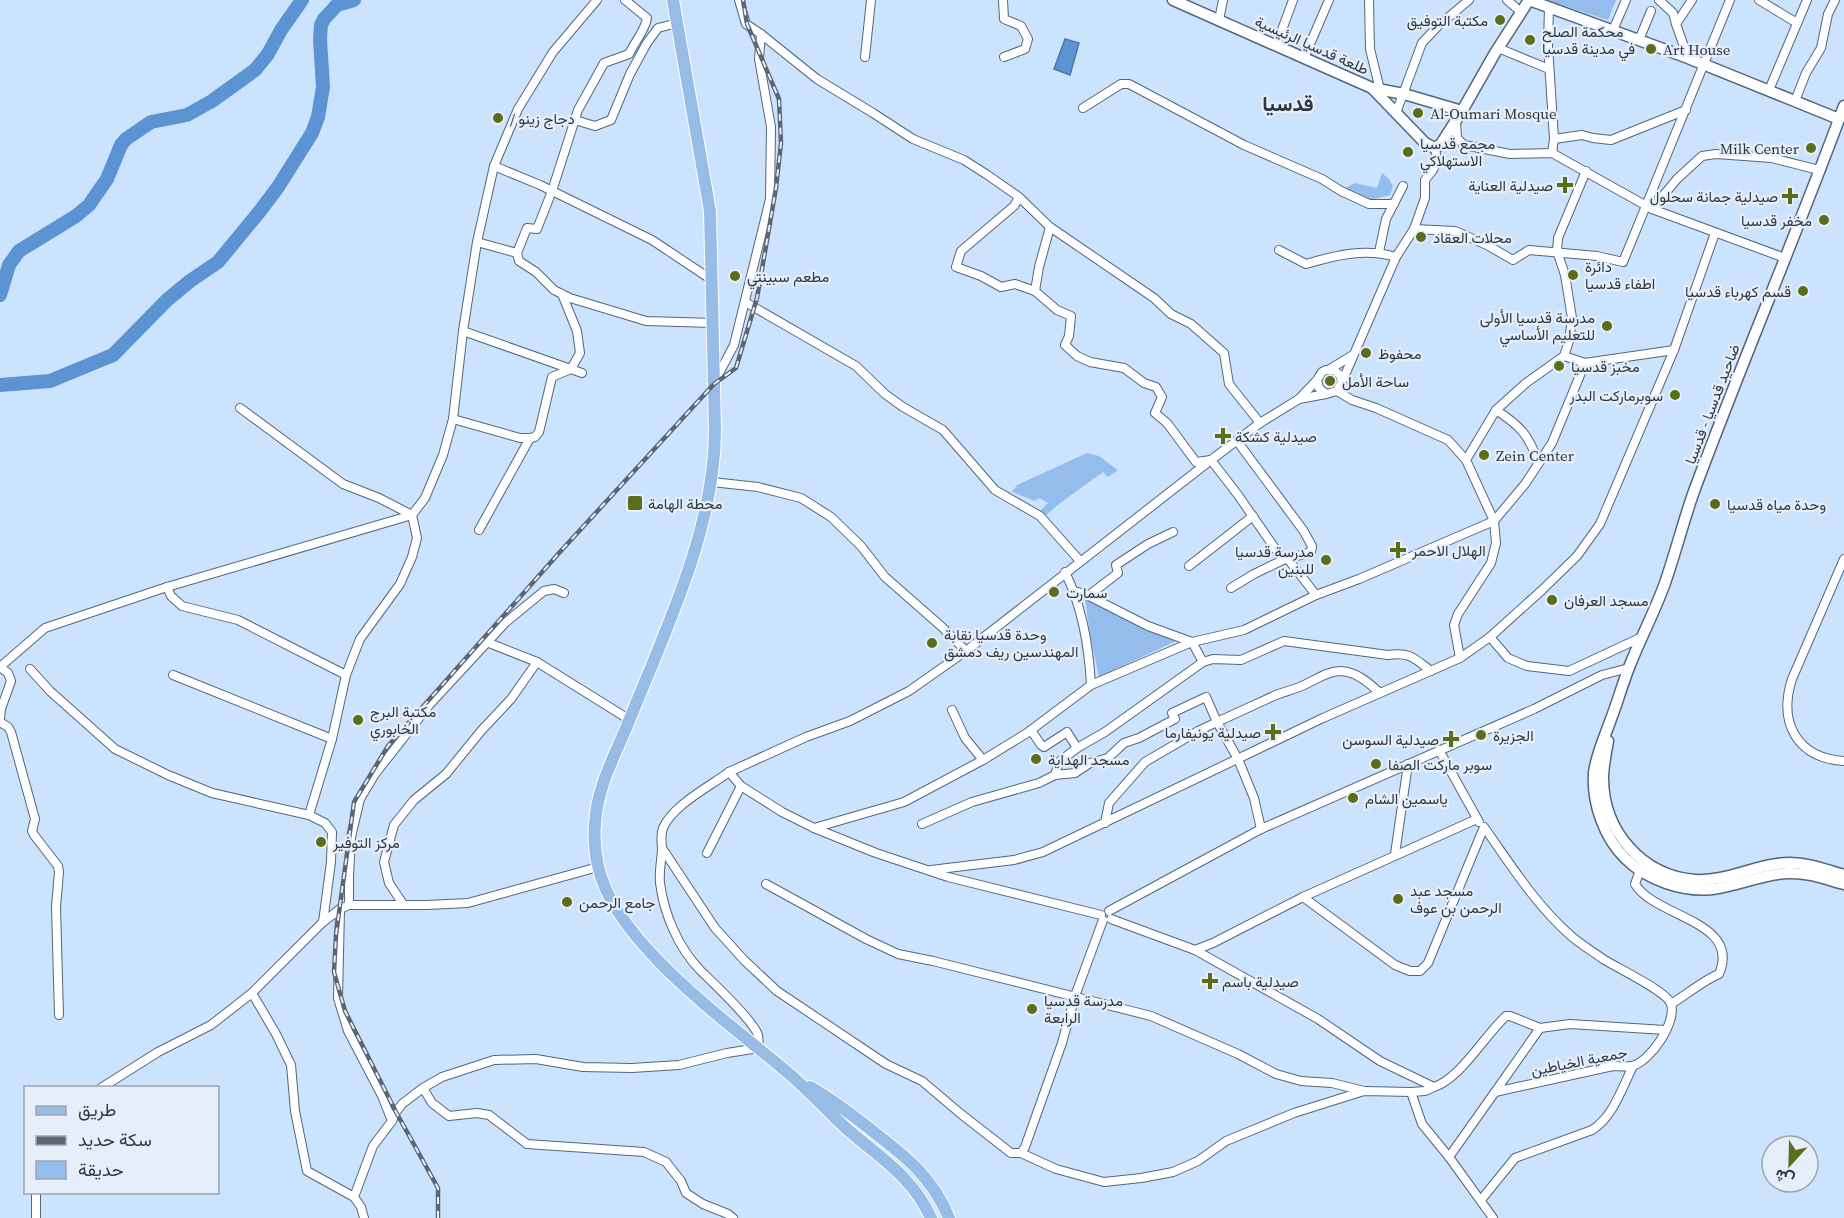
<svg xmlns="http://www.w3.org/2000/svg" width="1844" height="1218" viewBox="0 0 1844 1218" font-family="'Source Serif 4',Vazirmatn,serif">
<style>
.green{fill:#94bded}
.water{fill:#5c93d3;stroke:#4e78a8;stroke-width:1.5}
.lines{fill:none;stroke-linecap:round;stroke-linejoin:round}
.river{stroke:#5c93d3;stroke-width:14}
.street-casing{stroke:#53667e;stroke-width:10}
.secondary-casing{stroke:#53667e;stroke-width:13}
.primary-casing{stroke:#fff;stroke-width:14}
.street{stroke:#fff;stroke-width:8}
.secondary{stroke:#fff;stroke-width:10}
.primary{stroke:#97bce6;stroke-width:12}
.rail-casing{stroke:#5a6675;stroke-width:4.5}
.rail{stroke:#e5eef9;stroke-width:2;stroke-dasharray:7;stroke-linecap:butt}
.poi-dot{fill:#5c6d1a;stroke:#e5eef9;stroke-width:2}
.labels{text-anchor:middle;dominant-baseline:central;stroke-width:4.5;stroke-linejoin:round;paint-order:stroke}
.poi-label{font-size:15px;fill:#2f3842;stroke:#e5eef9;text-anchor:start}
.street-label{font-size:15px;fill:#2f3842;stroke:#e5eef9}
.district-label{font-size:21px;font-weight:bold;fill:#2f3842;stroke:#e5eef9}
</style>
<rect width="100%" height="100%" fill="#cce3fe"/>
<!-- green -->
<g class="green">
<path d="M 1546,0 L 1616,0 L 1608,20 Z"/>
<path d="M 1382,173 L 1389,179 L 1393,186 L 1390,195 C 1370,200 1361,204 1345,188 L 1355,183 L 1377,188 Z"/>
<path d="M 1087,453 L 1099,456 L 1118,470 L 1108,477 L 1103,472 L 1059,504 L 1045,516 L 1040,511 L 1048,503 L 1039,498 L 1035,501 L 1012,492 L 1017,485 Z"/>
<path d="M 1085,598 L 1176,641 L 1099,677 L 1090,635 Z"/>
</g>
<!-- water -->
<path class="water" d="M 1065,39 L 1079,43 L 1070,75 L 1054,69 Z"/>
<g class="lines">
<!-- river -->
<g class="river">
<path d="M 0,295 L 9,265 L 19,251 L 76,216 L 89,205 L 107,179 L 121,145 L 126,139 L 151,122 L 187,115 L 212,101 L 255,70 L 268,54 L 281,30 L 302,0"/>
<path d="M 0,385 L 50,381 L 113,355 L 167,300 L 190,281 L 218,262 L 260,211 L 278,187 L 312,133 L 318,117 L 323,87 L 320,39 L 321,25 L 324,19 L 337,5 L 354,0"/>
</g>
<!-- street casing -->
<g class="street-casing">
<g id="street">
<path d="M 1003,0 L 1004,19 L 1021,26 L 1028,39 L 1025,49 L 1004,57"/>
<path d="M 1369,0 L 1370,49 L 1380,90"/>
<path d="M 1507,0 L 1521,12"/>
<path d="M 1659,0 L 1673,13 L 1676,24"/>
<path d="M 1759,0 L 1797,23"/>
<path d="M 1549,7 L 1548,46 L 1554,139 L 1552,153"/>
<path d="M 1219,20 L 1223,0"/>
<path d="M 1613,30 L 1626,0"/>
<path d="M 761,34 L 817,79 L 873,113 L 913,139 L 964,160 L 986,174 L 1019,197 L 1050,227 L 1154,298 L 1171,314 L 1191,324 L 1224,353 L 1229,384 L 1260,423"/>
<path d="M 1639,40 L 1651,11"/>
<path d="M 1276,46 L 1293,0"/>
<path d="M 1498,48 L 1549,69"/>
<path d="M 865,57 L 871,0"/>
<path d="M 1304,58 L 1329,0"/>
<path d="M 1688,58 L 1676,24 L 1692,0"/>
<path d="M 1769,90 L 1807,0"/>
<path d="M 1795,101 L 1806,73 L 1821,48 L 1828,14 L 1835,0"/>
<path d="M 1083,108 L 1121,84 L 1129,84 L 1244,145 L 1322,179 L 1341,191 L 1369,204 L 1394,204"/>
<path d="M 1396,113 L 1422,43 L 1438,26 L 1469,0"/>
<path d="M 575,120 L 595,126 L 611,120 L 630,74 L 647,43 L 658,28 L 677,23"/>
<path d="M 1456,121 L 1457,138 L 1464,145 L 1510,154 L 1552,153 L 1652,209 L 1785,258"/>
<path d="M 1554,139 L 1582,135 L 1593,138 L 1611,140 L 1686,110"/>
<path d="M 494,166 L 540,185 L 652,240 L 712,280"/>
<path d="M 1019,197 L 1014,206 L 961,251 L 956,267 L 981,276 L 1001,287 L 1015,284 L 1035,291 L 1057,310 L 1071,316 L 1069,336 L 1065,345 L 1077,356 L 1090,362 L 1124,368 L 1144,383 L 1156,387 L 1162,397 L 1155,413 L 1167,423 L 1196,462 L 1211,460 L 1238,495 L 1283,560 L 1254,574 L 1231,588"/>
<path d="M 1652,209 L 1677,179 L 1702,156 L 1716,154 L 1772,158 L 1819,170"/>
<path d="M 1414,229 L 1455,231 L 1487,245 L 1513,260 L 1529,250 L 1597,256 L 1623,262 L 1730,0"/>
<path d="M 477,242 L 517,253 L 519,261 L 536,272 L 554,290 L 570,298 L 646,321 L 713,323"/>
<path d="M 1279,250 L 1306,264 C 1336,255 1365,248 1396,257"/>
<path d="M 1379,252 L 1386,219 L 1403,186"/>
<path d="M 517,253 L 527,228 L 537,229 L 552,191 L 578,110 L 604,63 L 629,54 C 634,43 646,29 647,18 L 625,0"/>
<path d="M 1035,291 L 1039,267 L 1050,227"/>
<path d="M 745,302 L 856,366 L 885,394 L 903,407 L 943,430 L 995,490 L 1040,516 L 1080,561"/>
<path d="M 463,331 L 582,373"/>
<path d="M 1564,356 L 1585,363 L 1674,350"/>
<path d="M 1330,369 L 1353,355"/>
<path d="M 715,381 L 734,345 L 770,199 L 771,127 L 759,59 L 761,34 L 746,24 L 739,0"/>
<path d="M 1342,382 L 1396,257 L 1414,229 L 1425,198 L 1425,180 L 1433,170 L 1437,161 L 1435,148"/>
<path d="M 1337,391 L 1352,400 L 1376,408 L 1448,440 L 1466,460 L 1494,521 L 1496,543 L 1491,563 L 1458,614 L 1454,625 L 1460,658"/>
<path d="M 1299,399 L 1326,394"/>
<path d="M 240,408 L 343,484 L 379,498 L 412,515 L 417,538 L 412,557 L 400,584 L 360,639 L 346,675 L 332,739 L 309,815"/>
<path d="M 1496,410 C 1522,427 1528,435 1539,463"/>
<path d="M 453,419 L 520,438 L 530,438 L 479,530"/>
<path d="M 530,438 L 535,437 L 539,432 L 552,377 L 571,369 L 580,353 L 577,331 L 562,294"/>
<path d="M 1237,441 L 1303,530 L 1312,546 L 1311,552 L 1283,560"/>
<path d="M 1466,460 L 1496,410 L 1526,383 L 1564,356 L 1569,341 L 1572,318 L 1565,275 L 1557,251 L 1558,238 L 1586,171"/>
<path d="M 712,482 L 758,487 L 801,498 L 831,517 L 861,546 L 885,577 L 942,627 L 966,651"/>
<path d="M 1288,559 L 1316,595"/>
<path d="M 1844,559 L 1792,679 C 1778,723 1797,758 1844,761"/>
<path d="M 1189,566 L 1253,516"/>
<path d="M 1065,572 C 1082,606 1089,647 1091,685"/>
<path d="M 167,587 L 171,596 L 182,606 L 238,620 L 346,675"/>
<path d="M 1074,591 L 1085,594 L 1148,626 L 1192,642 L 1203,662 L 1213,659 L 1241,660 L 1284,641 L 1388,655 C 1410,652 1414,658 1431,671"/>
<path d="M 1088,596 L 1118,573 L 1116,565 L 1148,544 L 1173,532"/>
<path d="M 1490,637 L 1508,658 L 1527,666 L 1569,671 L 1642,637"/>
<path d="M 489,643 L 537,662"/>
<path d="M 0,667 L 45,628 L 167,587 L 412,515 L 425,498 L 443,455 L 453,419 L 463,331 L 477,242 L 494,166 L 518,109 L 553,52 L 597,0"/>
<path d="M 30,669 L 50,691 L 115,749 L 168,775 L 212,793 L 309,815 L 325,823 L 332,832 L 331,862 L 323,922 L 252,993 L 211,1025 L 158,1052 L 101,1088"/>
<path d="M 173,675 L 332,739"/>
<path d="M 952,710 L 965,738 L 983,760"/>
<path d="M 0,718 L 1,709 L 11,681 L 8,673 L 0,667"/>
<path d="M 0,722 L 8,727 L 11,732 L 35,819 L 32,831 L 34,835 L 58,866 L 59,872 L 56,907 L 59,1015"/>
<path d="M 1031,730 L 1041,745 L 1044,747 L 1067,732 L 1077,748"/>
<path d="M 1439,750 L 1479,822"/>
<path d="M 1055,775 L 1075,773 L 1090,763 L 1108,758 L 1124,743 L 1139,738 L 1175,719 L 1172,713 L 1206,697 L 1217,722 C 1237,713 1256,704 1276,695 C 1286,691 1297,689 1306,684 C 1317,679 1328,671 1341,671 C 1357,672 1369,683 1380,693"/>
<path d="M 1105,823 L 1109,803 L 1145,762 L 1198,731 L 1217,722 L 1238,759 L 1254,798 L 1261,829"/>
<path d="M 922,824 L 972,802 L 1039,783 L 1055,775 L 1059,762 L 1077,748 L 1105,732 L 1203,662"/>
<path d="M 814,828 L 904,802 L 983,760 L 1027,733 L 1091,685 L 1192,642 L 1244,630 L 1316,595 L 1359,579 L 1494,521 L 1525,484 L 1552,443 L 1585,363"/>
<path d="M 662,848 L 715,928 L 744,960 L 777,991 L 886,1064 L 922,1081 L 961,1114 L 1011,1153 L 1021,1153 L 1025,1147 L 1062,1043 L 1075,996 L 1103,920"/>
<path d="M 707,853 L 741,786"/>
<path d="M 1395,854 L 1408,764"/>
<path d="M 931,870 L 1014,860 L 1043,852 L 1323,718 L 1460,658 L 1490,637 L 1542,590 L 1577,556 L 1600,524 L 1674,350 L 1715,233"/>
<path d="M 1640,870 L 1635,884 C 1654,917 1742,921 1719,974 C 1704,980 1686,995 1671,1004"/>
<path d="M 766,884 L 866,939 L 898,954 L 933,961 L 1151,1016 L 1238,1054 L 1276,1074 L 1301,1081 L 1332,1083 L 1364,1091"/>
<path d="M 403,904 L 389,883 L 384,862 L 394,825 L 414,800 L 446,774 L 481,731 L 511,699 L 537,662 L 630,720"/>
<path d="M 349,905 L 349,876 L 351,837 L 360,799 L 375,774 L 430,704 L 505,623 L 544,591 L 554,589 L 564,593"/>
<path d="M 340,909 L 338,998 L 348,1031 L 382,1096 L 392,1121"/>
<path d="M 1109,911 L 1261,829 L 1534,709 L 1602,675 L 1629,668"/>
<path d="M 1101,915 L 948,877 L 876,853 L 814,828 L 782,812 L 741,786 L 729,772 L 806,737 L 850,721 L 909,691 L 966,651 L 1211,460 L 1260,423 L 1299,399 L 1317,380 L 1322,372 L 1326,370 L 1334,370 L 1340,375 L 1342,382 L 1337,391 L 1326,394 L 1319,388 L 1317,380"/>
<path d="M 1111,919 L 1195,950 L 1213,943 L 1303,897 L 1477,819"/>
<path d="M 323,922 L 340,909 L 349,905 L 427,905 L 468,903 L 598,867"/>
<path d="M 1195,950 L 1318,1019 L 1380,1061 L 1434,1087 C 1460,1079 1485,1035 1506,1016 L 1510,1016 L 1540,1028 L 1495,1092 L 1613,1066 C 1619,1066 1626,1067 1632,1066 C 1650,1062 1677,1022 1671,1004 C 1667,991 1617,968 1603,959 C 1592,951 1580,944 1570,935 C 1536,905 1510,864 1484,827 L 1428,963 L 1420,971 L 1410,971 L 1395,965 L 1303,897"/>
<path d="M 252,993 L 276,1034 L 291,1065 L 295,1111 L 307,1171 L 354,1197"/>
<path d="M 1540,1028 L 1570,1024 L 1665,1030"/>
<path d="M 423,1088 L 432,1103 L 449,1116 L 477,1113 L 489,1115 L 527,1144 L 644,1152 L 666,1162 L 681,1181 L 686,1193 L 703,1204 L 728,1214 L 733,1218"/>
<path d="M 1411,1092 L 1422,1124 L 1449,1157 L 1495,1092"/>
<path d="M 1021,1153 L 1056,1169 L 1104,1182 L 1141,1178 L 1173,1172 L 1198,1161 L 1226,1141 L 1294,1113 L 1364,1091 L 1411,1092 L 1425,1091 L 1434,1087"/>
<path d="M 1449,1157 L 1493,1218"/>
<path d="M 36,1192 L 36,1218"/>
<path d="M 1481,1200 L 1515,1158 L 1592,1130 C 1613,1117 1622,1088 1633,1066"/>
<path d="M 364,1218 L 361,1207 L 354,1197 L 373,1146 L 392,1121 L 396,1112 L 402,1104 L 423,1088 L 442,1077 L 494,1060 L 536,1059 L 583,1067 L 632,1068 L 679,1065 L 727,1053 L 759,1048 C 758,1044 759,1039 758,1035 C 753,1020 712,982 700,970 C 678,947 664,914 660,883 C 659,873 661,862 662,851 C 662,843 660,836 663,828 C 673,805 709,787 729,772"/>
</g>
</g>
<!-- secondary casing -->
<g class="secondary-casing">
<g id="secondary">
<path d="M 1173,0 L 1372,88 L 1404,94 L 1462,111"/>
<path d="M 1529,0 L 1688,58 L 1839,119"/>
<path d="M 1373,89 L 1425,143 L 1435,148 L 1441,144 L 1462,111 L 1495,53 L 1529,0"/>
<path d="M 1844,106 C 1796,236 1741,364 1693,494 C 1683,523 1675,554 1665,583 C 1655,611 1641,637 1630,665 C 1623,682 1618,701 1611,719 C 1605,736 1596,755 1594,773 C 1592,803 1604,838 1626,859 C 1647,880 1683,892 1712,889 C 1738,886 1762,874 1788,873 C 1808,872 1825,879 1844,884"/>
<path d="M 1608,741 C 1606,753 1603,766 1603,778 C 1603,831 1642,876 1695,880 C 1728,882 1758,863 1790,863 C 1809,863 1826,870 1844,875"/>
</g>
</g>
<!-- primary casing -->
<g class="primary-casing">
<g id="primary">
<path d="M 673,0 L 710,211 L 715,430 C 715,527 667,627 631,716 C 617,752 597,785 595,824 C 594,837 595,853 598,866 C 614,941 724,1019 781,1067 C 805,1086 825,1109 847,1129 C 880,1158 912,1176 931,1218"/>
<path d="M 810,1087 C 831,1099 851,1114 870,1129 C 905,1156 932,1176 949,1218"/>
</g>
</g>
<!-- street -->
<use href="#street" class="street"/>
<!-- secondary -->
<use href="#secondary" class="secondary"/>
<!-- primary -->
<use href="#primary" class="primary"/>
<!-- rail casing -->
<g class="rail-casing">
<path id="rail" d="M 438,1218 L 438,1188 L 396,1112 L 345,1011 L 334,972 L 336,935 L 354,802 L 388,746 L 559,553 L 714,384 L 736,368 L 757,298 L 776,188 L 781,143 L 779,99 L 747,24 L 743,0"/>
</g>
<!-- rail -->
<use href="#rail" class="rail"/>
</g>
<!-- markers -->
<g class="poi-dot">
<circle cx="1500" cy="20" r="6"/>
<circle cx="1530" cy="40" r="6"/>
<circle cx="1651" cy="49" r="6"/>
<circle cx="1418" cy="113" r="6"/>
<circle cx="498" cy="118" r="6"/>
<circle cx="1811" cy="148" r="6"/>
<circle cx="1408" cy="152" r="6"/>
<path d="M1562 176h6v6h6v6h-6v6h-6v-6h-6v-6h6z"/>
<path d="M1787 187h6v6h6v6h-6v6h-6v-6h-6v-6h6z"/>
<circle cx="1824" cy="220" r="6"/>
<circle cx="1421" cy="237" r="6"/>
<circle cx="1573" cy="275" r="6"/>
<circle cx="735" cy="276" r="6"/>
<circle cx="1803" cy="291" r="6"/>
<circle cx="1607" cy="326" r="6"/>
<circle cx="1366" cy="353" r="6"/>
<circle cx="1559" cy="366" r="6"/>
<circle cx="1330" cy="381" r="6"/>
<circle cx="1675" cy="395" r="6"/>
<path d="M1220 427h6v6h6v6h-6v6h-6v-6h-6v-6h6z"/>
<circle cx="1484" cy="455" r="6"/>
<rect x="627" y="495" width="16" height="16" rx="3"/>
<circle cx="1715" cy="504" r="6"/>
<path d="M1395 541h6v6h6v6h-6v6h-6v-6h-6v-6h6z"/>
<circle cx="1326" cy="560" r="6"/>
<circle cx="1054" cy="592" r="6"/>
<circle cx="1552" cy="600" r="6"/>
<circle cx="932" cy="643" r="6"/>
<circle cx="358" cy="720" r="6"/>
<path d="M1270 723h6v6h6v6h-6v6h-6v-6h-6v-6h6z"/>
<circle cx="1481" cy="735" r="6"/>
<path d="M1448 730h6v6h6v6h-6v6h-6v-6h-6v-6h6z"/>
<circle cx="1036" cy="759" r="6"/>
<circle cx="1376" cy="764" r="6"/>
<circle cx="1353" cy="798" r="6"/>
<circle cx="321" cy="842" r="6"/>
<circle cx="1398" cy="899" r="6"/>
<circle cx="567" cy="902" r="6"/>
<path d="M1207 972h6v6h6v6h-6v6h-6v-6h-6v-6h6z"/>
<circle cx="1032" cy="1009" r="6"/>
</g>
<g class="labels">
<!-- poi labels -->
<g class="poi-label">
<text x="1488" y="20" text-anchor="end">مكتبة التوفيق</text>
<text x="1542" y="31">محكمة الصلح<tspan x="1542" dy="17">في مدينة قدسيا</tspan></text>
<text x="1663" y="49">Art House</text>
<text x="1430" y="113">Al-Oumari Mosque</text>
<text x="510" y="118">/ دجاج زينو</text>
<text x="1420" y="143">مجمع قدسيا<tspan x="1420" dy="17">الاستهلاكي</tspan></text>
<text x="1799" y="148" text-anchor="end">Milk Center</text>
<text x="1553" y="185" text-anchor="end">صيدلية العناية</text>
<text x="1778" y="196" text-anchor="end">صيدلية جمانة سحلول</text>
<text x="1812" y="220" text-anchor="end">مخفر قدسيا</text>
<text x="1433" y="237">محلات العقاد</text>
<text x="1585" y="266">دائرة<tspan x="1585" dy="17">اطفاء قدسيا</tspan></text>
<text x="747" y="276">مطعم سبينتي</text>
<text x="1791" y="291" text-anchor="end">قسم كهرباء قدسيا</text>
<text x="1595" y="317" text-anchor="end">مدرسة قدسيا الأولى<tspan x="1595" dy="17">للتعليم الأساسي</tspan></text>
<text x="1378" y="353">محفوظ</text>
<text x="1571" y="366">مخبز قدسيا</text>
<text x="1342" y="381">ساحة الأمل</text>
<text x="1663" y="395" text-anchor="end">سوبرماركت البدر</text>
<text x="1235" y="436">صيدلية كشكة</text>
<text x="1496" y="455">Zein Center</text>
<text x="648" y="503">محطة الهامة</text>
<text x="1727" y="504">وحدة مياه قدسيا</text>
<text x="1412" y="550">الهلال الاحمر</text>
<text x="1314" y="551" text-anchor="end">مدرسة قدسيا<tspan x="1314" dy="17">للبنين</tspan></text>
<text x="1066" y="592">سمارت</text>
<text x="1564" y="600">مسجد العرفان</text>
<text x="944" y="634">وحدة قدسيا نقابة<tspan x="944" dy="17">المهندسين ريف دمشق</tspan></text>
<text x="370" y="711">مكتبة البرج<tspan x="370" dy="17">الخابوري</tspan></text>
<text x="1261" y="732" text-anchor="end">صيدلية يونيفارما</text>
<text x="1493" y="735">الجزيرة</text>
<text x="1439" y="739" text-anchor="end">صيدلية السوسن</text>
<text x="1048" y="759">مسجد الهداية</text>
<text x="1388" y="764">سوبر ماركت الصفا</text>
<text x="1365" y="798">ياسمين الشام</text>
<text x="333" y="842">مركز التوفير</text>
<text x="1410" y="890">مسجد عبد<tspan x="1410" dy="17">الرحمن بن عوف</tspan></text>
<text x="579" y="902">جامع الرحمن</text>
<text x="1222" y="981">صيدلية باسم</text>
<text x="1044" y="1000">مدرسة قدسيا<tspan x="1044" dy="17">الرابعة</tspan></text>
</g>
<!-- street labels -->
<g class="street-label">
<text transform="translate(1312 45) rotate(24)">طلعة قدسيا الرئيسية</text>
<text transform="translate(1712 404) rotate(-69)">ضاحيد قدسيا - قدسيا</text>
<text transform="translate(1579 1061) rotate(-11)">جمعية الخياطين</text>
</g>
<!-- district labels -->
<g class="district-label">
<text x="1288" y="103">قدسيا</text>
</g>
</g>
<!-- legend -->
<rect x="24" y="1086" width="195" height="108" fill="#e5eef9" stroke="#9ca5b0" stroke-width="1.5"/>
<rect x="36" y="1106" width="30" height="9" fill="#97bce6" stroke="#9ca5b0" stroke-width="1.5"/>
<text x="78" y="1116" font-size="18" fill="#2f3842">طريق</text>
<rect x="36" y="1136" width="30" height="9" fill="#5a6675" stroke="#9ca5b0" stroke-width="1.5"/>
<text x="78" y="1146" font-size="18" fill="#2f3842">سكة حديد</text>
<rect x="36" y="1161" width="30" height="18" fill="#94bded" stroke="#9ca5b0" stroke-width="1.5"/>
<text x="78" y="1176" font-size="18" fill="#2f3842">حديقة</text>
<!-- north arrow -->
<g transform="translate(1790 1164) rotate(202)"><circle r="28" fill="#e5eef9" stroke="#9ca5b0" stroke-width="1.5"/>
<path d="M0-4.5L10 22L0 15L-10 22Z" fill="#5c6d1a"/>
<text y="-9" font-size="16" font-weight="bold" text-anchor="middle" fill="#2f3842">ش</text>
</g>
</svg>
